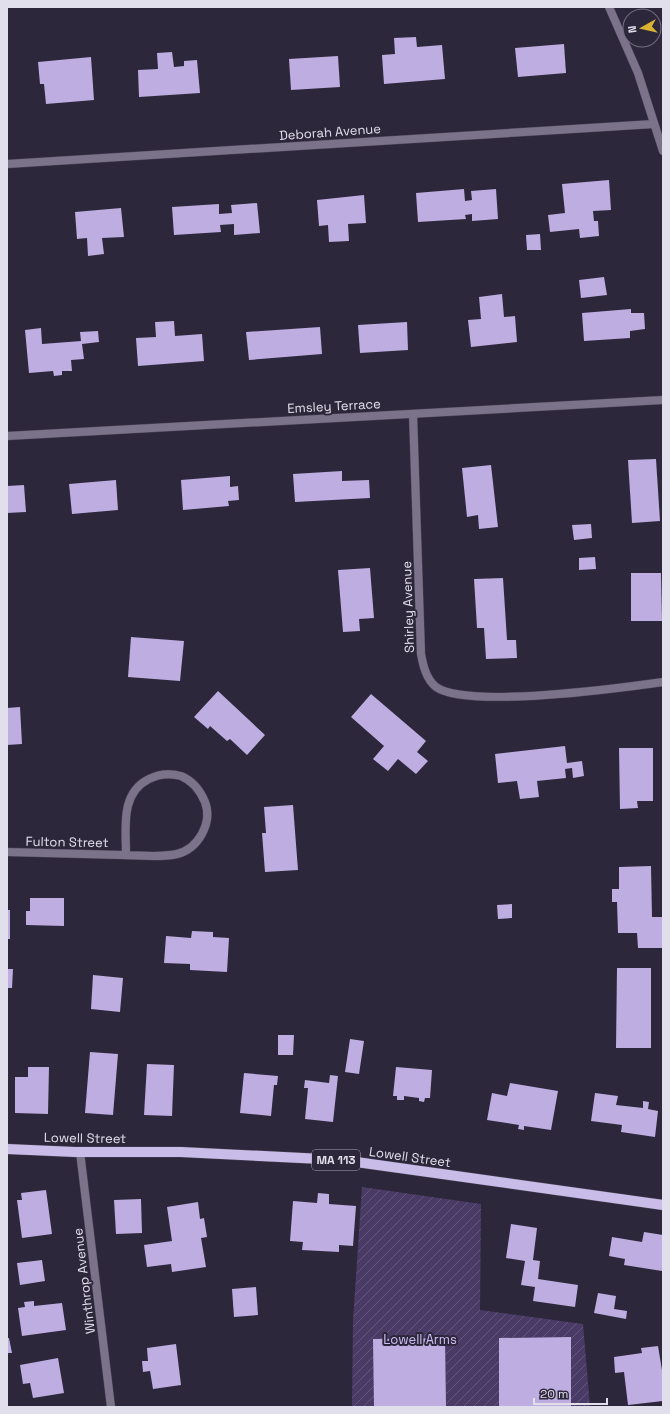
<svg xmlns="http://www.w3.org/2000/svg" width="670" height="1414" viewBox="0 0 670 1414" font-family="'Space Grotesk',sans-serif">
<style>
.garden{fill:url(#garden-furrows)}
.building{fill:#bdade1}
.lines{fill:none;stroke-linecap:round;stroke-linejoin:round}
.minor-casing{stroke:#4a4457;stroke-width:9}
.primary-casing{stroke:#4a4457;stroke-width:11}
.minor{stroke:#7a7389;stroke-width:8}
.primary{stroke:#c9bce8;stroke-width:10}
.labels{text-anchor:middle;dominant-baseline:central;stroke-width:4;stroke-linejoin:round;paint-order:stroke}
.shield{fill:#2d273b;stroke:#aca8b7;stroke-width:1}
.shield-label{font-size:12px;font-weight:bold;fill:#e2dfec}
.street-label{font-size:13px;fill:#e2dfec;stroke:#2d273b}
.park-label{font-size:13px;fill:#d1bef9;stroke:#2d273b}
</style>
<defs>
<pattern id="garden-furrows" width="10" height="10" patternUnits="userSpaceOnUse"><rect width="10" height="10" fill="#4a3b66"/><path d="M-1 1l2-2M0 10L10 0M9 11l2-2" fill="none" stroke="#64577c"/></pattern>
</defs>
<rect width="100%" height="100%" fill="#2d273b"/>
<!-- garden -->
<path class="garden" d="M 362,1187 L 481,1204 L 480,1310 L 583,1324 L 590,1407 L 352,1407 L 353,1321 Z"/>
<!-- building -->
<g class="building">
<path d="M 416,37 L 417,47 L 442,45 L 445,79 L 384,84 L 382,55 L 395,54 L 394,38 Z"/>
<path d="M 564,44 L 566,73 L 518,77 L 515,48 Z"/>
<path d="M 172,52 L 174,67 L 184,66 L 184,61 L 197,60 L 200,93 L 139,97 L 138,70 L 158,69 L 157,53 Z"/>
<path d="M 338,56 L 340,87 L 291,90 L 289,59 Z"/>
<path d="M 91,57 L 94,100 L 46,104 L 44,84 L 40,84 L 38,62 Z"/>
<path d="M 609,180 L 611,210 L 593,211 L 594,221 L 598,221 L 599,236 L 580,238 L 579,229 L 550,232 L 548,215 L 565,213 L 562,184 Z"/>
<path d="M 464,189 L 465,201 L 472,200 L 471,191 L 496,189 L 498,219 L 472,221 L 472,214 L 465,215 L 466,219 L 418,222 L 416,193 Z"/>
<path d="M 364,195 L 366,223 L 348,224 L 349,241 L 329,242 L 328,225 L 319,226 L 317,200 Z"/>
<path d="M 257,203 L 260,233 L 234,235 L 234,224 L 220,225 L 221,232 L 174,235 L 172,207 L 219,204 L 219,214 L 232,213 L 231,205 Z"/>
<path d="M 121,208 L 124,237 L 102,238 L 104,254 L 88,256 L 87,238 L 77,239 L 75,212 Z"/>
<path d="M 540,234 L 541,250 L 527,250 L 526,235 Z"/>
<path d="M 604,277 L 607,295 L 581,298 L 579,280 Z"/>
<path d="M 502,294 L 504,317 L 515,316 L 517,342 L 471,347 L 468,320 L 481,319 L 479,297 Z"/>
<path d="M 631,309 L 631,313 L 644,313 L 645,329 L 630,331 L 630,338 L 584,341 L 582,313 Z"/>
<path d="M 174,321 L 175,336 L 202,334 L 204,361 L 138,366 L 136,338 L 156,337 L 155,322 Z"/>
<path d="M 407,322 L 408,350 L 360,353 L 358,325 Z"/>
<path d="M 320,327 L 322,354 L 249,360 L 246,332 Z"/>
<path d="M 41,328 L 42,344 L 81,341 L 80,332 L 98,331 L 99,342 L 82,344 L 84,359 L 71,360 L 72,371 L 62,371 L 62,375 L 54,376 L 53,371 L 29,373 L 25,330 Z"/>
<path d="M 656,459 L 660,521 L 632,523 L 628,460 Z"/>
<path d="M 491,465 L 498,527 L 479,529 L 478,515 L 467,517 L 462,468 Z"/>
<path d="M 342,471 L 342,481 L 369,480 L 370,498 L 295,502 L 293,474 Z"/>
<path d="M 230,476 L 230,487 L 238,486 L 239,500 L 228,501 L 229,506 L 183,510 L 181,480 Z"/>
<path d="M 116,480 L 118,510 L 72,514 L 69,484 Z"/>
<path d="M 24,485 L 26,512 L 7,513 L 7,486 Z"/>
<path d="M 591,524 L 592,538 L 574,540 L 572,525 Z"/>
<path d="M 595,557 L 596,569 L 579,570 L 579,558 Z"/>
<path d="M 370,568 L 374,618 L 359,619 L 360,631 L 343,632 L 338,570 Z"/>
<path d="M 631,573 L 661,573 L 662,621 L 631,621 Z"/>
<path d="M 503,578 L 507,640 L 516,640 L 517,658 L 486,659 L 484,628 L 477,628 L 474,579 Z"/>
<path d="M 131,637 L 184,641 L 180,681 L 128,677 Z"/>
<path d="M 218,691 L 265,735 L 247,755 L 230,739 L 227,741 L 210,726 L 208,729 L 194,717 Z"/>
<path d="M 371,694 L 426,741 L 417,752 L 428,761 L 416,774 L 398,759 L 388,771 L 373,759 L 384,746 L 351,717 Z"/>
<path d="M 20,707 L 22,744 L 7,745 L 7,708 Z"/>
<path d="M 565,746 L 567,763 L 582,761 L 584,776 L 573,778 L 572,768 L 565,769 L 566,778 L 537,781 L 539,797 L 520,799 L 517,781 L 498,783 L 495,754 Z"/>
<path d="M 619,748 L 653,748 L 653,801 L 637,801 L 638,808 L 620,809 Z"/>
<path d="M 293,805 L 298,870 L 265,872 L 262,833 L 266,833 L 264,807 Z"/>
<path d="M 651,866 L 652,917 L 663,917 L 663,948 L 638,948 L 637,933 L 618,933 L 617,902 L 612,902 L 612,889 L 619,889 L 619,867 Z"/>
<path d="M 30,898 L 64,898 L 64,926 L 26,925 L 26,911 L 30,911 Z"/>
<path d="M 512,904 L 512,918 L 498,919 L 497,905 Z"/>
<rect x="7" y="910" width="3" height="29"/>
<path d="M 192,931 L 213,932 L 213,937 L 229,938 L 227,972 L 190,970 L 190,964 L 164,963 L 166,936 L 191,938 Z"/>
<path d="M 617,968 L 651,968 L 651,1048 L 616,1048 Z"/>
<path d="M 7,969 L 13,969 L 12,988 L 7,988 Z"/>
<path d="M 93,975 L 123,978 L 120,1012 L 91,1009 Z"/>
<path d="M 278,1035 L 294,1035 L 293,1055 L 278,1055 Z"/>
<path d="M 350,1039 L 364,1041 L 359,1074 L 345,1072 Z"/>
<path d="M 90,1052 L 118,1054 L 113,1115 L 85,1113 Z"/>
<path d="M 147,1064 L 174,1065 L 172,1116 L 144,1115 Z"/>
<path d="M 28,1067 L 49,1067 L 48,1114 L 15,1113 L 15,1077 L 28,1077 Z"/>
<path d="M 396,1067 L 432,1070 L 430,1098 L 425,1098 L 424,1102 L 419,1101 L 419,1098 L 404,1096 L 404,1100 L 397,1100 L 397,1096 L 393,1096 Z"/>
<path d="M 244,1073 L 278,1076 L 277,1085 L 274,1085 L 271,1116 L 240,1113 Z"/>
<path d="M 330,1075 L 338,1076 L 333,1122 L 305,1119 L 308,1088 L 304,1088 L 305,1080 L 329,1083 Z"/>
<path d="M 510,1083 L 558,1091 L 551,1130 L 524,1126 L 524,1130 L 518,1129 L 519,1125 L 487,1120 L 492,1093 L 507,1096 Z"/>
<path d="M 595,1093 L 618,1096 L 616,1105 L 643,1108 L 643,1101 L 649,1102 L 648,1109 L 658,1111 L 655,1137 L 621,1132 L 622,1125 L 591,1121 Z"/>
<path d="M 46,1190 L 52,1234 L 22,1238 L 17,1200 L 22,1200 L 21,1193 Z"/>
<path d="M 318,1193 L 329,1194 L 329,1204 L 356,1206 L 353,1246 L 339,1245 L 339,1252 L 302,1250 L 303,1242 L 290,1241 L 293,1201 L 317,1203 Z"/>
<path d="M 141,1199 L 142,1233 L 116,1234 L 114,1200 Z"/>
<path d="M 198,1202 L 200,1219 L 204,1218 L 207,1237 L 201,1238 L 206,1267 L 172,1272 L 171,1264 L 147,1267 L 144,1245 L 172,1241 L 167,1207 Z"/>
<path d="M 511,1224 L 537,1228 L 533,1260 L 540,1261 L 538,1279 L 578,1285 L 575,1307 L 533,1301 L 535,1287 L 521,1285 L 525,1261 L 506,1258 Z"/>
<path d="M 644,1232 L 663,1235 L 662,1271 L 624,1265 L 625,1259 L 609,1256 L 612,1237 L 642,1242 Z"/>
<path d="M 42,1260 L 45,1281 L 20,1285 L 17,1263 Z"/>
<path d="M 256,1287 L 258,1315 L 234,1317 L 232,1289 Z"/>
<path d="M 598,1293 L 616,1296 L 614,1309 L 627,1311 L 626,1319 L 594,1313 Z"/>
<path d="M 34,1301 L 34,1306 L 62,1303 L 66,1330 L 22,1336 L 18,1308 L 25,1307 L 24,1302 Z"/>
<path d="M 571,1337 L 571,1407 L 499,1407 L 499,1338 Z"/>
<path d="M 7,1338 L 9,1338 L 12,1353 L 7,1353 Z"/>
<path d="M 445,1338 L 446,1407 L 374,1407 L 373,1339 Z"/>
<path d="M 176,1344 L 181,1385 L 153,1389 L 150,1371 L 143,1372 L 142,1361 L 148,1361 L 147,1348 Z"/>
<path d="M 658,1346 L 663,1376 L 663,1401 L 628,1405 L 624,1372 L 615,1373 L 614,1357 L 642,1353 L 641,1348 Z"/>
<path d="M 58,1358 L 64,1393 L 33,1398 L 30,1383 L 23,1384 L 20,1365 Z"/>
</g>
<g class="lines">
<!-- minor casing -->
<g class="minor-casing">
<g id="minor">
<path d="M 609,7 L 638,73 L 663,151"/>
<path d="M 7,164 L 654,124"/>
<path d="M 413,414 L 421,654 C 423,665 426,679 436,687 C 467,709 621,688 663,682"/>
<path d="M 7,436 L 663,400"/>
<path d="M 7,852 C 45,853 84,854 122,855 C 139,855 160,858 177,854 C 198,849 213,823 205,802 C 200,790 193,781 181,776 C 170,773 159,774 149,779 C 120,793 126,828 126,855"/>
<path d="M 80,1152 L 111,1407"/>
</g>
</g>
<!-- primary casing -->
<g class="primary-casing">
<path id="primary" d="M 7,1149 L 75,1152 L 181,1152 L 342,1160 L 663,1205"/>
</g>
<!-- minor -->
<use href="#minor" class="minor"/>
<!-- primary -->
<use href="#primary" class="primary"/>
</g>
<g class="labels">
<!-- shield labels -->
<rect class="shield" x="312" y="1150" width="48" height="20" rx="3"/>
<g class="shield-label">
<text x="336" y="1160">MA 113</text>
</g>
<!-- street labels -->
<g class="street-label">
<text transform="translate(330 132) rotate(-4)">Deborah Avenue</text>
<text transform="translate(334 406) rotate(-3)">Emsley Terrace</text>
<text transform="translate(408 607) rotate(-92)">Shirley Avenue</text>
<text transform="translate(67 842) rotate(1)">Fulton Street</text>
<text transform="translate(85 1138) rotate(1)">Lowell Street</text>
<text transform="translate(410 1157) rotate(8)">Lowell Street</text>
<text transform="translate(84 1281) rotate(-97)">Winthrop Avenue</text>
</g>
<!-- park labels -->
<g class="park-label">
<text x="420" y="1339">Lowell Arms</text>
</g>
</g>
<!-- border -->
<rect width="670" height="1414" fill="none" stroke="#e2dfec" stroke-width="16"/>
<!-- north arrow -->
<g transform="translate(642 28) rotate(262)"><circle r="19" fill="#2d273b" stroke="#757182"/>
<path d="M0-3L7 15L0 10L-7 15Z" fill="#dcb233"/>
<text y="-6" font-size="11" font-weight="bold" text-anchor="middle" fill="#e2dfec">N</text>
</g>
<!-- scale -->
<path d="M534 1398v6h73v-6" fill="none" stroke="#e2dfec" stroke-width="2"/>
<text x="540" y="1398" font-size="12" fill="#e2dfec" stroke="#2d273b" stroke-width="3" paint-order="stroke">20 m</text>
</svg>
